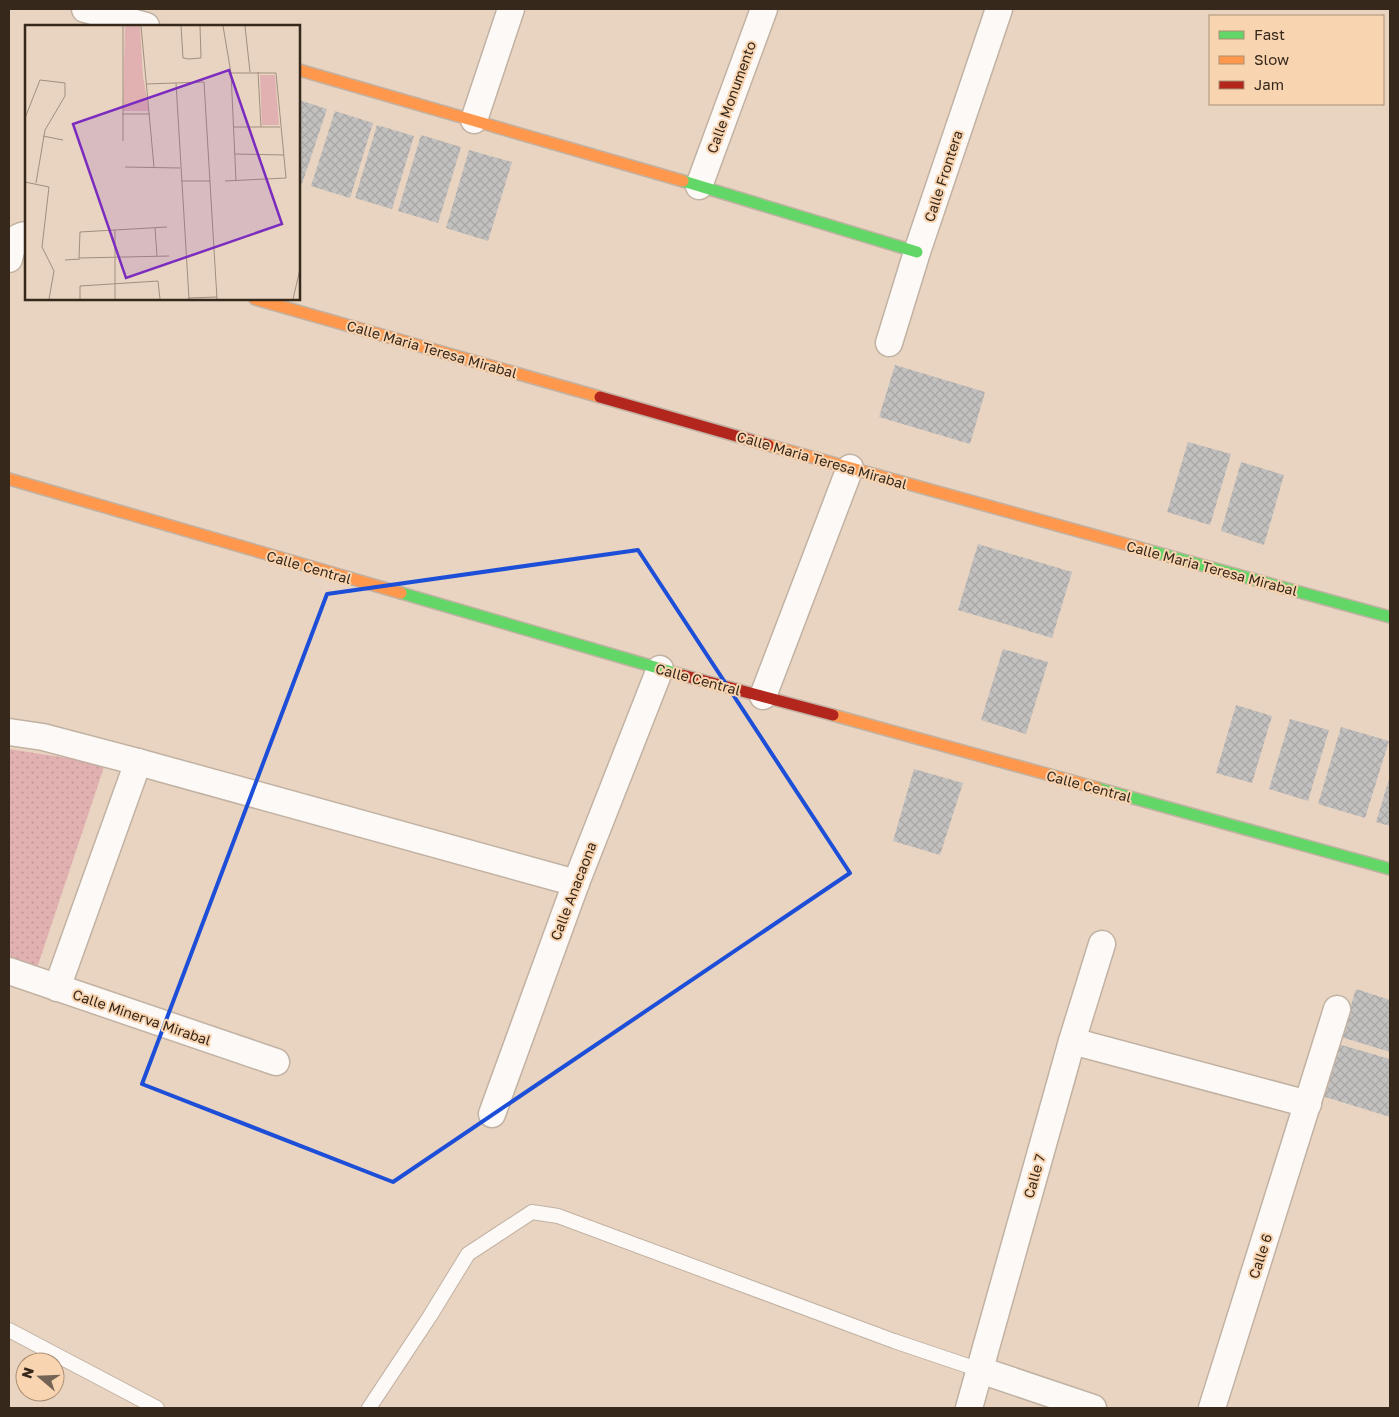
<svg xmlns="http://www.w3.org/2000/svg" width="1399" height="1417" viewBox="0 0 1399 1417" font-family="'Golos Text',sans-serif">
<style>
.park{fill:url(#park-dots)}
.building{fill:url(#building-cross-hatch)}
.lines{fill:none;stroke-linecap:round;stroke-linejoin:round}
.lane-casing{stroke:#c2b2a3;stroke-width:16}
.street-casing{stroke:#c2b2a3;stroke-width:29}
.fast-casing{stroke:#c2b2a3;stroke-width:14}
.slow-casing{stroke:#c2b2a3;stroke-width:14}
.jam-casing{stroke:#c2b2a3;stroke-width:14}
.lane{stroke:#fcf9f6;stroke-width:14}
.street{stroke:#fcf9f6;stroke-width:26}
.fast{stroke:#63d668;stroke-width:11}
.slow{stroke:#ff974d;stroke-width:11}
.jam{stroke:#b3261e;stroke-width:11}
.marked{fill:none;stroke:#1d4ed8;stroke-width:4;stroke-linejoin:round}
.labels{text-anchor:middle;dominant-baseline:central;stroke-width:4;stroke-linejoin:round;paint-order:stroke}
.street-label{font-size:14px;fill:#36281b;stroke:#f8d4b1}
.inset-road{fill:none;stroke:#a18f7f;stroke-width:1}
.view{fill:#7b2cbf;fill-opacity:0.15;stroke:#7b2cbf;stroke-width:2.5}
.inset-edge{fill:none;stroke:#36281b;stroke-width:2.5}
</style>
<defs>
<pattern id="park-dots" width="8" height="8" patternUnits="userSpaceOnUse" patternTransform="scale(1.25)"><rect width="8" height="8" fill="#e1b0b0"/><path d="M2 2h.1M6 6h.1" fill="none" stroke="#c29797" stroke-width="1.8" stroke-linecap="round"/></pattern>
<pattern id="building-cross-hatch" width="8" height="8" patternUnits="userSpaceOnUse" patternTransform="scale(1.25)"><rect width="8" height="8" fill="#c3c1bf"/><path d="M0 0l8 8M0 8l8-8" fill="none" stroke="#a8a6a4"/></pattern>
</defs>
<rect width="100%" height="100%" fill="#e8d4c1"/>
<!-- park -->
<path class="park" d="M 9,749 L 105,764 L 34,977 L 9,967 Z"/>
<!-- building -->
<g class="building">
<path d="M 299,100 L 327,109 L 302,184 L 299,183 Z"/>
<path d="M 335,111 L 373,123 L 350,198 L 311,186 Z"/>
<path d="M 377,125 L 414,136 L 392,209 L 355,198 Z"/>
<path d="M 421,135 L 461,147 L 438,223 L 398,211 Z"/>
<path d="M 469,150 L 512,162 L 488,241 L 446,228 Z"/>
<path d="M 895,365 L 985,392 L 970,444 L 879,417 Z"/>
<path d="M 1188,442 L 1231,454 L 1210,525 L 1167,512 Z"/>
<path d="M 1241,462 L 1284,475 L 1264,545 L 1221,531 Z"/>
<path d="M 978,544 L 1072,572 L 1052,638 L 958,610 Z"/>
<path d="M 1003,649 L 1048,662 L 1026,734 L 981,720 Z"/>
<path d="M 1236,705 L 1272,716 L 1252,783 L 1216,773 Z"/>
<path d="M 1290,719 L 1329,730 L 1308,801 L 1269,789 Z"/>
<path d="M 1341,727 L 1389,741 L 1365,818 L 1318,804 Z"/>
<path d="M 914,769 L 963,783 L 940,855 L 893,841 Z"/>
<path d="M 1390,776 L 1390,826 L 1376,822 Z"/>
<path d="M 1356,989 L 1390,1000 L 1390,1052 L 1341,1037 Z"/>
<path d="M 1338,1044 L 1390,1059 L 1390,1117 L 1322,1096 Z"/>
</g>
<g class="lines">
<!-- lane casing -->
<g class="lane-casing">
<g id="lane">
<path d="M 9,1330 L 157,1408"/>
<path d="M 369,1408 L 430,1316 L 468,1254 L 532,1212 L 558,1216 L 894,1341 L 980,1370"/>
</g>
</g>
<!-- street casing -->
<g class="street-casing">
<g id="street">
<path d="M 85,9 L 146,26"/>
<path d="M 474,120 L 511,9"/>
<path d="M 699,186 L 764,9"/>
<path d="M 9,259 C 12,248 13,236 26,235"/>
<path d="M 889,343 L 917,252 L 999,9"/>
<path d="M 763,696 L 850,468"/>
<path d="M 9,732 L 43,737 L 138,762 L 576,883"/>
<path d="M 9,971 L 276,1062"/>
<path d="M 57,988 L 138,762"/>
<path d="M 1072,1041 L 1308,1104"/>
<path d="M 492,1114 L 576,883 L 660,669"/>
<path d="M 980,1370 L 1093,1408"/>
<path d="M 969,1408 L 1072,1041 L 1102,944"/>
<path d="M 1212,1408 L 1337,1009"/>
</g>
</g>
<!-- fast casing -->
<g class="fast-casing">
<g id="fast">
<path d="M 683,181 L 917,252"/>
<path d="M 1147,550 L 1390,617"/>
<path d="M 401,593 L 682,675"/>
<path d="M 1097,788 L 1390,869"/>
</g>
</g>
<!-- slow casing -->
<g class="slow-casing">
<g id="slow">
<path d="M 299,70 L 683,181"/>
<path d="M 255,299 L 600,397"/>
<path d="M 768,445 L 1147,550"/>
<path d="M 9,479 L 401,593"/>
<path d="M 833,715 L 1097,788"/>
</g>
</g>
<!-- jam casing -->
<g class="jam-casing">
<g id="jam">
<path d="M 600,397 L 768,445"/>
<path d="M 682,675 L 833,715"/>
</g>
</g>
<!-- lane -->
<use href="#lane" class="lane"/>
<!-- street -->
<use href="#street" class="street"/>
<!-- fast -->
<use href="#fast" class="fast"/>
<!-- slow -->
<use href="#slow" class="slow"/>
<!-- jam -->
<use href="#jam" class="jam"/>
</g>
<!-- marked area -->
<path class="marked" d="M 638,550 L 850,873 L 393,1182 L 142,1084 L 327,594 Z"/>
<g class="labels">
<!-- street labels -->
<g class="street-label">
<text transform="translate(731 97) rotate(-70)">Calle Monumento</text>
<text transform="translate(943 176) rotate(-72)">Calle Frontera</text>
<text transform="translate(432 349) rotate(16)">Calle Maria Teresa Mirabal</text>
<text transform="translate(822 460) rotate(16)">Calle Maria Teresa Mirabal</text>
<text transform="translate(309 567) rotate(16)">Calle Central</text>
<text transform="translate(1212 568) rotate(15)">Calle Maria Teresa Mirabal</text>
<text transform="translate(698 679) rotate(15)">Calle Central</text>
<text transform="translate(1089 786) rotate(15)">Calle Central</text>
<text transform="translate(573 891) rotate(-69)">Calle Anacaona</text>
<text transform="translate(142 1017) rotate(19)">Calle Minerva Mirabal</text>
<text transform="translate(1034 1176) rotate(-74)">Calle 7</text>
<text transform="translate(1260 1256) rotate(-72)">Calle 6</text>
</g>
</g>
<!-- overview -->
<g transform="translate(25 25)">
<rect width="275" height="275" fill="#e8d4c1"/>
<path d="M 100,1 L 115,1 L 118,51 L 124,86 L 98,86 ZM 235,50 L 250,50 L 254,100 L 237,100 Z" fill="#e1b0b0"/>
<path class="inset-road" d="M 116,1 L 129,142M 156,1 L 158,33 L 164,34 L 176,33 L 175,1M 198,1 L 206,48 L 211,156M 220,1 L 225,47M 233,47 L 236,102M 151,58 L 164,274M 121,59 L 179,57 L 192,274M 97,89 L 125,89M 0,93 L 15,55 L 40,58 L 40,71 L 20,105 L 11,158M 209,102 L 255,102M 18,111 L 38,115M 98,116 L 98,1M 210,129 L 259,130M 100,142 L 155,143M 156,156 L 185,156M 200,156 L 261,153 L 251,48 L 206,48M 0,157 L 24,162 L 17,222 L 29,246 L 24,274M 142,202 L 55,207 L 54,233 L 144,231M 130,203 L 132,231M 40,235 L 55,234M 163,273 L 192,272M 55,274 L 55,261 L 133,256 L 135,274M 90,274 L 90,205M 268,274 L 275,244"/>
<path class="view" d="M 204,45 L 257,199 L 101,253 L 48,99 Z"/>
<rect width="275" height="275" class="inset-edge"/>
</g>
<!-- border -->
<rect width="1399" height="1417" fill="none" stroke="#36281b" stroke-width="20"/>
<!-- legend -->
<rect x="1209" y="15" width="175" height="90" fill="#f8d4b1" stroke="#aa8f75"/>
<rect x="1219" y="31" width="25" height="8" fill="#63d668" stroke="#aa8f75"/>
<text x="1254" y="40" font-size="15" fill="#36281b">Fast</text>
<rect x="1219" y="56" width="25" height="8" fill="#ff974d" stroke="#aa8f75"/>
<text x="1254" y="65" font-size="15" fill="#36281b">Slow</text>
<rect x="1219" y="81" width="25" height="8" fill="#b3261e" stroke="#aa8f75"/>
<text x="1254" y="90" font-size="15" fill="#36281b">Jam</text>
<!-- north arrow -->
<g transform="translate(40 1377) rotate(289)"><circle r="24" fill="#f8d4b1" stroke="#aa8f75"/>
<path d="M0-4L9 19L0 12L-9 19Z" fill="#746455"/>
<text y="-8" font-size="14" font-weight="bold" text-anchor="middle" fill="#36281b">N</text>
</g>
</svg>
